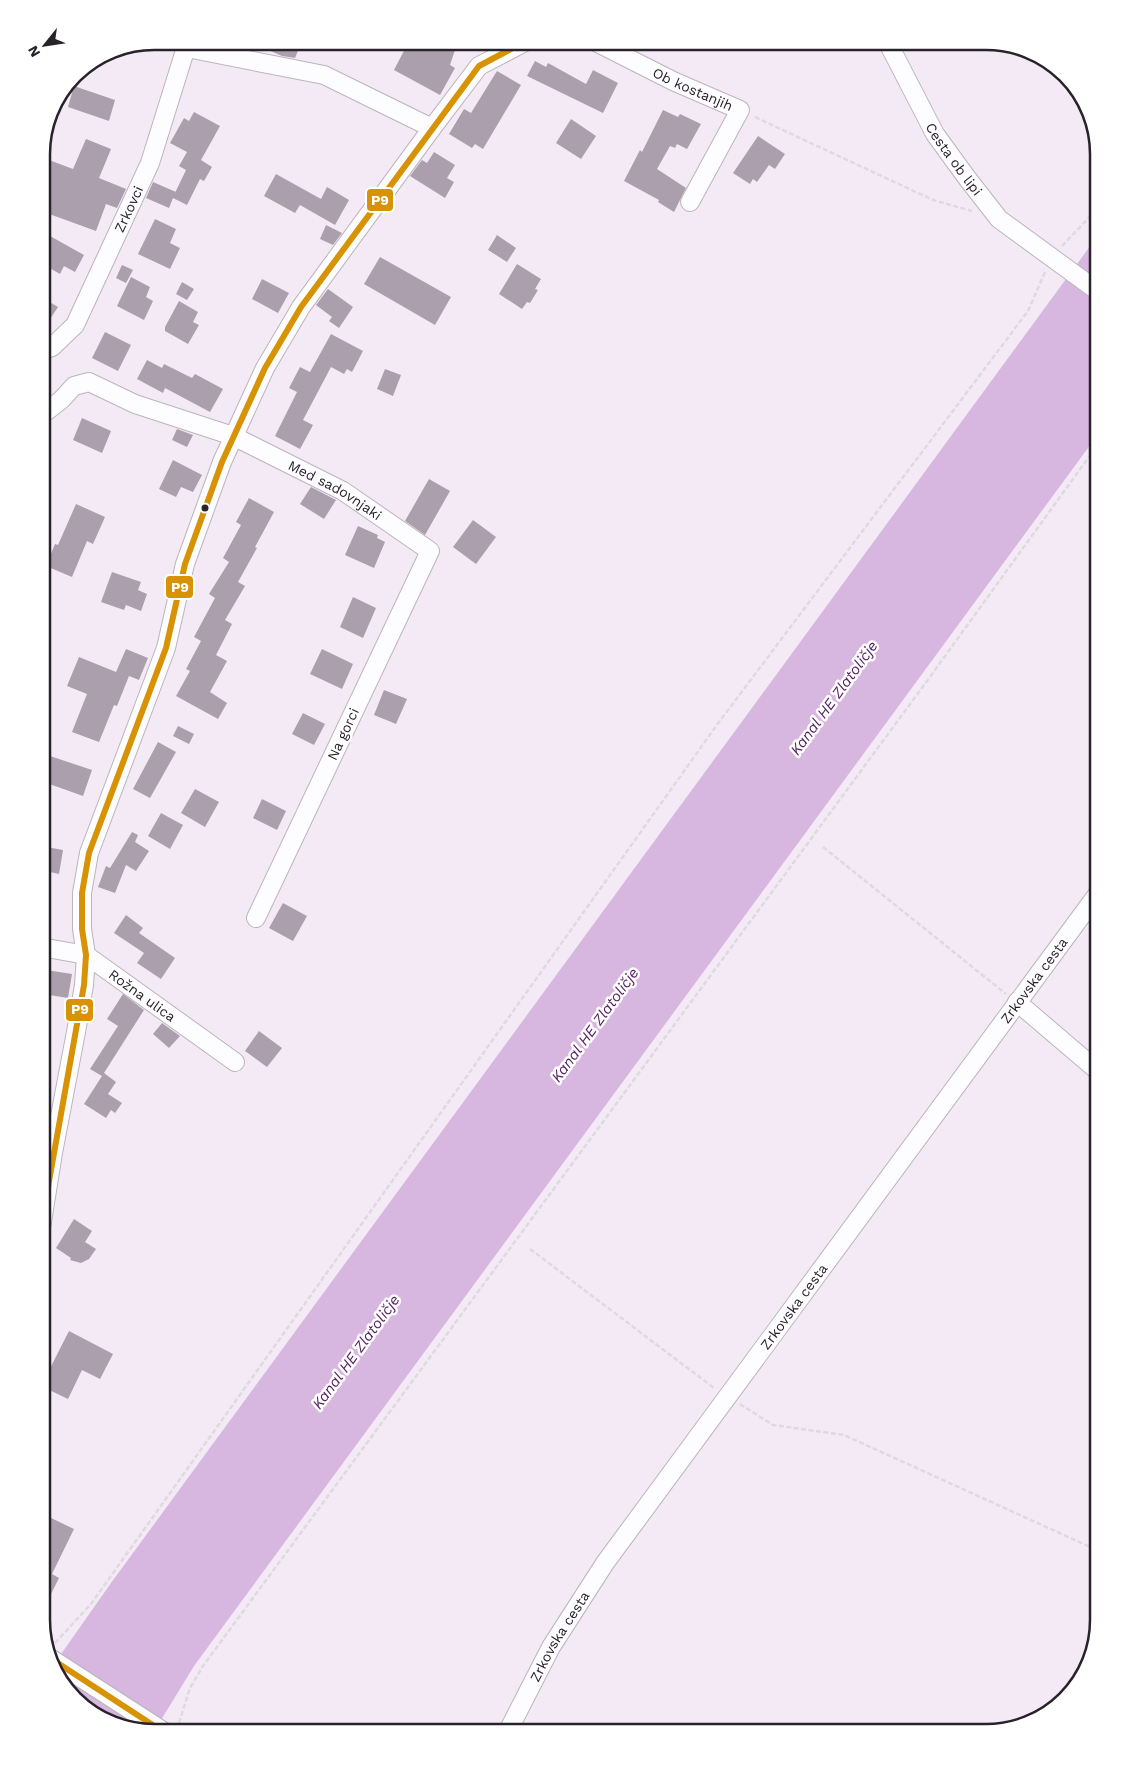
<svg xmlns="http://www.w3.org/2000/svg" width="1140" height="1774" viewBox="0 0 1140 1774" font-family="'Work Sans',sans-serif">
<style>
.water{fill:#d7b6df}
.building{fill:#ab9fad}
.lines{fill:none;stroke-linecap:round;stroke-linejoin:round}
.minor-casing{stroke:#bbb4bd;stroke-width:20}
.path{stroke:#dddadd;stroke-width:2.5;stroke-dasharray:5 2.5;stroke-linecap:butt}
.minor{stroke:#fdfcfe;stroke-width:18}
.bus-1-casing{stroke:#fff;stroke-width:10}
.bus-1{stroke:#d89206;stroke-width:6}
.bus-dot{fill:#28222a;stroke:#fff;stroke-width:2}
.labels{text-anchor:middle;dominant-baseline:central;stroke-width:5;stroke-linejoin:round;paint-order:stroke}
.street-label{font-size:14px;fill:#28222a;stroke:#fff}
.water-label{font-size:15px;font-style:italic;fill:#531e5f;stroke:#fff}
.rim{fill:none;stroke:#28222a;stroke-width:2.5}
.line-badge{stroke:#fff;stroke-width:2}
.badge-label{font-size:14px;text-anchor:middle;font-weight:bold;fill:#fff}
</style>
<rect width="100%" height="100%" fill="#f4eaf6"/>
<!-- water -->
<path class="water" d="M 1099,234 L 1099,433 L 194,1666 L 153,1733 L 147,1733 L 92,1714 L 53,1670 L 52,1667 L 111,1583 Z"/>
<!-- building -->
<g class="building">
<path d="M 248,41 L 302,41 L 295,58 L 282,56 Z"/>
<path d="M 409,41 L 458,41 L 450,65 L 455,68 L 440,95 L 394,70 Z"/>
<path d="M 535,61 L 546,67 L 548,63 L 586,84 L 593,70 L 618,83 L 603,113 L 527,76 Z"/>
<path d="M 497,71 L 521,85 L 483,149 L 475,144 L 472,148 L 449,134 L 464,109 L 471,113 Z"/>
<path d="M 74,86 L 115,100 L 109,121 L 68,107 Z"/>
<path d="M 663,110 L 678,117 L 680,114 L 701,124 L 687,149 L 677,144 L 675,148 L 670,146 L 657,169 L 686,188 L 674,212 L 658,202 L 659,200 L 624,181 L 640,150 L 642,152 Z"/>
<path d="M 194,112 L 220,126 L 201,160 L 212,167 L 204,181 L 200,179 L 187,205 L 173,198 L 169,208 L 146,198 L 153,182 L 176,192 L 174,195 L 186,170 L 179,166 L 187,152 L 170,143 L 184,118 L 189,121 Z"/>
<path d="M 571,119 L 596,136 L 581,159 L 556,143 Z"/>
<path d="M 758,136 L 785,154 L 775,169 L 769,165 L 757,182 L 753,179 L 750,184 L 733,173 Z"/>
<path d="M 86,139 L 111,149 L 99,178 L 126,189 L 117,208 L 106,204 L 96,231 L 41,211 L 41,157 L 73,169 Z"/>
<path d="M 434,152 L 455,165 L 447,178 L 454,182 L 445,198 L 410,176 L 422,160 L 427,163 Z"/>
<path d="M 276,174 L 321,199 L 327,187 L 349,200 L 335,225 L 300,205 L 295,213 L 264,196 Z"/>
<path d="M 155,219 L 176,229 L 170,243 L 180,248 L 170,269 L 138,254 Z"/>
<path d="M 326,225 L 342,233 L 333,245 L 320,239 Z"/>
<path d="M 41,231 L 84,255 L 75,272 L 64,266 L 60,274 L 41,263 Z"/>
<path d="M 497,235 L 516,248 L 507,262 L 488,250 Z"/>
<path d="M 380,257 L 451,297 L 435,325 L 364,284 Z"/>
<path d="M 517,264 L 541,279 L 535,289 L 538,290 L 530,303 L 527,302 L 522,309 L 499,294 Z"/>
<path d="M 122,265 L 133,270 L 126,283 L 116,278 Z"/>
<path d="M 131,277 L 150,287 L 146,297 L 153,301 L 144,320 L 117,306 Z"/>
<path d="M 262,279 L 289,293 L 278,313 L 252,299 Z"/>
<path d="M 182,282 L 194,289 L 187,300 L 176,294 Z"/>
<path d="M 328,289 L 353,307 L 339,328 L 329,321 L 332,317 L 316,305 Z"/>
<path d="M 41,297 L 58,307 L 41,333 Z"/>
<path d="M 179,301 L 198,312 L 193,322 L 199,325 L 188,344 L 165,331 L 165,327 Z"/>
<path d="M 105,332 L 131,345 L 118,371 L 92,358 Z"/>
<path d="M 331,334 L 363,351 L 352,372 L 347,369 L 344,374 L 331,367 L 303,420 L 313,425 L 300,449 L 275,436 L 297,392 L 289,388 L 300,367 L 310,372 Z"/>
<path d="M 147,360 L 162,368 L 164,364 L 192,378 L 195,374 L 223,389 L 210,412 L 165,388 L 163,393 L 137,379 Z"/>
<path d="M 385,369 L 401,375 L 393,396 L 377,389 Z"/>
<path d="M 82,418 L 111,431 L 102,453 L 73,440 Z"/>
<path d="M 177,429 L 193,435 L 187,447 L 172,440 Z"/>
<path d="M 173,460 L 202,475 L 193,492 L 181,487 L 176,497 L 159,489 Z"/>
<path d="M 429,479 L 450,491 L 425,535 L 405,521 Z"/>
<path d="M 311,487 L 336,500 L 324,519 L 300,504 Z"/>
<path d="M 249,498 L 274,512 L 255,547 L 257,548 L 238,582 L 245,586 L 225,620 L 232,624 L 216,655 L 227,661 L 210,692 L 227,703 L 218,719 L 176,696 L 190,671 L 186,669 L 201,641 L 194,637 L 215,598 L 209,594 L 229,562 L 223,558 L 241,525 L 236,522 Z"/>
<path d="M 76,504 L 105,517 L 93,544 L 87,541 L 72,577 L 46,566 L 55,544 L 58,545 Z"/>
<path d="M 473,520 L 496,537 L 476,564 L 453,547 Z"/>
<path d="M 358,526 L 378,535 L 377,538 L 385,542 L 374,568 L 345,555 Z"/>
<path d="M 112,572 L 141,582 L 138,590 L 147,594 L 141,611 L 126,605 L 124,610 L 101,602 Z"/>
<path d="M 353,597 L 376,608 L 363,638 L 340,627 Z"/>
<path d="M 126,649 L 148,658 L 139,680 L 129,676 L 117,706 L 114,705 L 99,742 L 72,732 L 87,694 L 67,686 L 79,657 L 116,672 Z"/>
<path d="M 322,649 L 353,664 L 342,689 L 310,674 Z"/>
<path d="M 384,690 L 407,699 L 396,724 L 374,715 Z"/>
<path d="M 303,713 L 325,724 L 314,745 L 292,734 Z"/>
<path d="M 178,726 L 194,734 L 189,744 L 173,736 Z"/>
<path d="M 158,742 L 176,752 L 150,798 L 133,789 Z"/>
<path d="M 41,753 L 92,770 L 83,796 L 41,781 Z"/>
<path d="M 195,789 L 219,802 L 205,827 L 181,813 Z"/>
<path d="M 262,799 L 286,811 L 277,830 L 253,818 Z"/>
<path d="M 161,813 L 183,825 L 170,849 L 148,836 Z"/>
<path d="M 132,832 L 138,835 L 135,842 L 149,851 L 136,871 L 126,865 L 115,893 L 98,887 L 106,866 L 110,868 Z"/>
<path d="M 41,846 L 63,850 L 59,874 L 41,870 Z"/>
<path d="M 283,903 L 307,916 L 293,941 L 269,928 Z"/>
<path d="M 126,915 L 143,928 L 139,933 L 175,958 L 161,979 L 137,963 L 144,953 L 114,933 Z"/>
<path d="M 46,970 L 72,974 L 68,998 L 43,994 Z"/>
<path d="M 123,994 L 144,1010 L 104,1073 L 116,1082 L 108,1094 L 122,1103 L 115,1113 L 111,1110 L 106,1118 L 84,1104 L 102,1076 L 90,1069 L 118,1026 L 107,1019 Z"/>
<path d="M 162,1023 L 180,1036 L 169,1048 L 153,1034 Z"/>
<path d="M 259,1031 L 282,1048 L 267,1067 L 245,1051 Z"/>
<path d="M 74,1219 L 92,1231 L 85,1242 L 96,1249 L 89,1259 L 81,1263 L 70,1260 L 71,1258 L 56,1248 Z"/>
<path d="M 69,1331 L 113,1354 L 100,1379 L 82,1370 L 68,1399 L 41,1386 Z"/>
<path d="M 49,1517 L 74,1529 L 52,1574 L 59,1578 L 41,1614 L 41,1532 Z"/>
</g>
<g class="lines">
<!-- minor casing -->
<g class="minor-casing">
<g id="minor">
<path id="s1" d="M 594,41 L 673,81 L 740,110 L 690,202"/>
<path id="s2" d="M 887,41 L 935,134 L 967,178 L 999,219 L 1099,292"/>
<path d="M 187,48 L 324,75 L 432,128"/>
<path id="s3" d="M 41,350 L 52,347 L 75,325 L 150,163 L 188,41"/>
<path id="s4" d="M 41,411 L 47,411 L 61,400 L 74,386 L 89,382 L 135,404 L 233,436 L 343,491 L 430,551 L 256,918"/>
<path id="s5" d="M 41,947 L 86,955 L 235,1062"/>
<path d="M 1017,1002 L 1099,1072"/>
<path d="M 41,1228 L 53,1153 L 76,1032 L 84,985 L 86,955 L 82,929 L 82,893 L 89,853 L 166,648 L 185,564 L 222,462 L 265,368 L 301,307 L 432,128 L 479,66 L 527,41"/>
<path d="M 50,1658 L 166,1733"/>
<path id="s6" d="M 507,1733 L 551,1647 L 605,1563 L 1099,892"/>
</g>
</g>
<!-- path -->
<g class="path">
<path d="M 755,117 L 933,200 L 972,211"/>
<path d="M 1062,246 L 1099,207"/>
<path d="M 823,847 L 1006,994"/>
<path d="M 530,1249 L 714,1388"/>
<path d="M 740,1404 L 773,1425 L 844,1435 L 1099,1551"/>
<path d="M 55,1643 L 91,1604 L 719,722 L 1028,311 L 1045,272"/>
<path d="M 179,1723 L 190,1688 L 203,1666 L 927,681 L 1099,443"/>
</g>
<!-- minor -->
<use href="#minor" class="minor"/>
<!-- bus-1 casing -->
<g class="bus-1-casing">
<g id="bus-1">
<path d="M 41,1226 L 84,985 L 86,955 L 82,929 L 82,893 L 89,853 L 166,648 L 185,564 L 222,462 L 265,368 L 301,307 L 479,66 L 526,41"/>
<path d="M 50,1658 L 165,1733"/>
</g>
</g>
<!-- bus-1 -->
<use href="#bus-1" class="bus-1"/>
</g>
<!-- markers -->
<circle class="bus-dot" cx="205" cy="508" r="4.5"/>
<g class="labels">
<!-- street labels -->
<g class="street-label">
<text stroke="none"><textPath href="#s1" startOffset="110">Ob kostanjih</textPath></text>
<text stroke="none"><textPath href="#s2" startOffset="136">Cesta ob lipi</textPath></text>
<text stroke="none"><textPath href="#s3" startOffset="171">Zrkovci</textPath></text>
<text stroke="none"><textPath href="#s4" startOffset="328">Med sadovnjaki</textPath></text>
<text transform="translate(343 734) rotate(-65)">Na gorci</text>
<text stroke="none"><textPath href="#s6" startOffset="920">Zrkovska cesta</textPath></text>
<text stroke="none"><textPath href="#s5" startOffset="115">Rožna ulica</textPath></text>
<text stroke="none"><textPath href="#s6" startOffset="515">Zrkovska cesta</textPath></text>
<text stroke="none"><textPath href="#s6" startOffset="110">Zrkovska cesta</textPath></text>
</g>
<!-- water labels -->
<g class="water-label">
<text transform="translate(834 698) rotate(-54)">Kanal HE Zlatoličje</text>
<text transform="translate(595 1025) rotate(-54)">Kanal HE Zlatoličje</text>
<text transform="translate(356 1352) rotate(-54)">Kanal HE Zlatoličje</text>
</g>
</g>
<!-- crop -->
<path d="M0 0H1140V1774H0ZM154 50H986A104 104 0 0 1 1090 154V1620A104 104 0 0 1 986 1724H154A104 104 0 0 1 50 1620V154A104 104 0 0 1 154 50Z" fill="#fff" fill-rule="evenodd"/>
<path class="rim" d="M154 50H986A104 104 0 0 1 1090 154V1620A104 104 0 0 1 986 1724H154A104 104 0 0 1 50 1620V154A104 104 0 0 1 154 50Z"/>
<g class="line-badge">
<rect x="366" y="188" width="28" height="24" rx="5" fill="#d89206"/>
<rect x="165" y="575" width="29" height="24" rx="5" fill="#d89206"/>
<rect x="65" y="998" width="29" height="24" rx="5" fill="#d89206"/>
</g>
<g class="badge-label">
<text x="380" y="205">P9</text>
<text x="180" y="592">P9</text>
<text x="80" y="1014">P9</text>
</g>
<!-- north arrow -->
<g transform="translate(45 45) rotate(240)" stroke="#ffffff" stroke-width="4" paint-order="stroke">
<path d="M0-4L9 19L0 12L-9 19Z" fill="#28222a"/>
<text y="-8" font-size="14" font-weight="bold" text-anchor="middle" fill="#28222a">N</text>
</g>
</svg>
